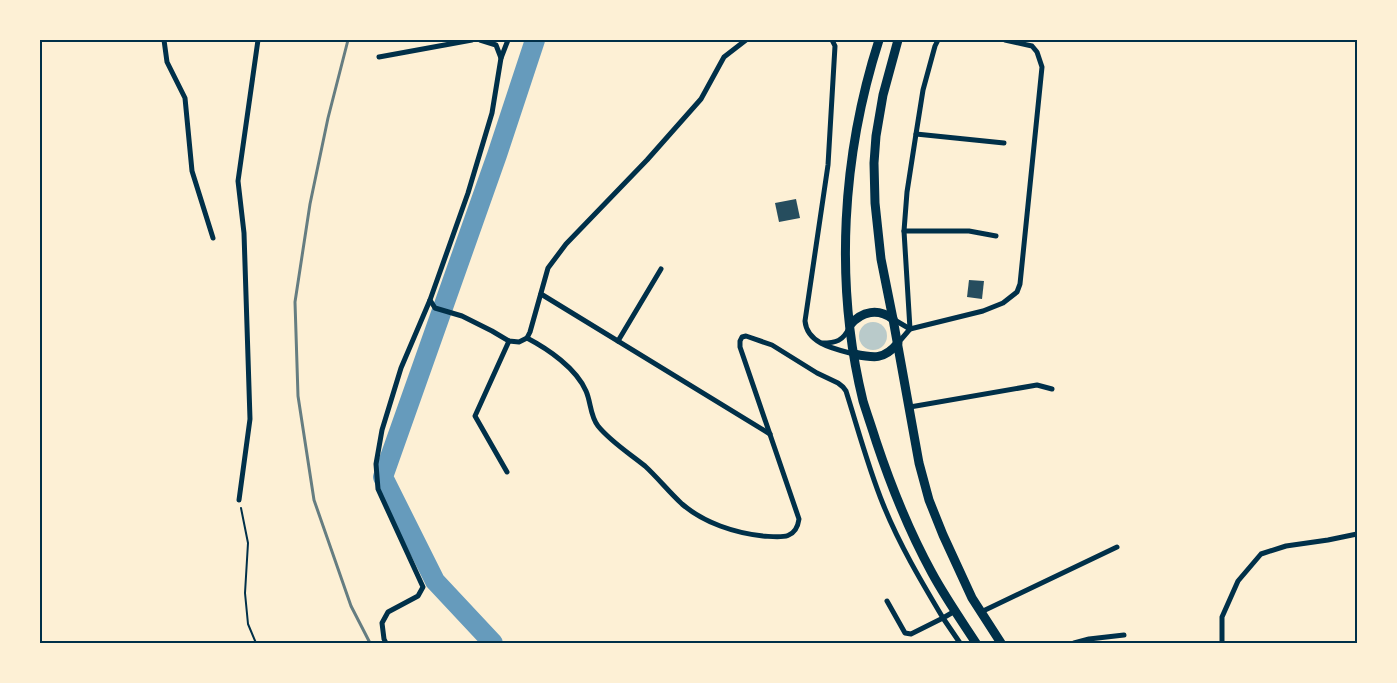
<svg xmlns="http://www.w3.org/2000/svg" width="1397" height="683" viewBox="0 0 1397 683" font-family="'Noto Serif',serif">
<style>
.green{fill:#b9caca}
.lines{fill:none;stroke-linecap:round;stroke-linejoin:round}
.river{stroke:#669bbc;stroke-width:20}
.building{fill:#264d5e}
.path{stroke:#003049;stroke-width:2}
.minor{stroke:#003049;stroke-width:5}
.trunk{stroke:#003049;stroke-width:9}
.rail{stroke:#657d81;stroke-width:3}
.neatline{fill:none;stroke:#003049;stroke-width:2}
</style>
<rect width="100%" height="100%" fill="#fdf0d5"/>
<!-- green -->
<circle class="green" cx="873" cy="336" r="14"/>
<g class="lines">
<!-- river -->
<path class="river" d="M 493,643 L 435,581 L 383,477 L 497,155 L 535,40"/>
</g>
<!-- building -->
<g class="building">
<path d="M 796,199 L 800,218 L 779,222 L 775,203 Z"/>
<path d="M 969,280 L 984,281 L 982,299 L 967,297 Z"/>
</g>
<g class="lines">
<!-- path -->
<path class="path" d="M 241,508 L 248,543 L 245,593 L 248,624 L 256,643"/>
<!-- minor -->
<g class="minor">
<path d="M 164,40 L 167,62 L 185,98 L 192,171 L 213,238"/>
<path d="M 480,40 L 496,45 L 501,58 L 492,113 L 468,193 L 430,300 L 435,308 L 462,316 L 492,331 L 509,341 L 519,342 L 527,338 L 530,332 L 548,268 L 566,244 L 647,160 L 701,99 L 724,57 L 746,40"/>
<path d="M 832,40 L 835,46 L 828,165 L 805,321 C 807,344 835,349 854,354"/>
<path d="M 938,40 L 935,46 L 923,90 L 916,134 L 907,192 L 904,231 L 969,231 L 996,236"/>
<path d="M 379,57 L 472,40"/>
<path d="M 501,58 L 508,40"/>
<path d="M 916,134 L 1004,143"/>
<path d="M 904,231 L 910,329"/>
<path d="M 541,294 L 770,434"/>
<path d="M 893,319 L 910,329"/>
<path d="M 527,338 C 548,349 576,368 586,391 C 591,402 590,416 598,426 C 611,442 629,453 645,466 C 658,478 669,492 682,504 C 704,523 735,533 763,536 C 779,537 796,541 799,519 L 740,347 L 740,341 L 742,337 L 746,336 L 772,345 L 817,373 L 838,383 L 843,387 L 846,391 C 858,429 868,467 883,504 C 899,544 921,581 943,618 L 911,634 L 905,633 L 887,601"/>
<path d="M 618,341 L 661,269"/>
<path d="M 822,343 C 836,343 843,341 849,328"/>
<path d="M 898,343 L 910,329 L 983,311 L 1003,303 L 1017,292 L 1020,284 L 1042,67 L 1037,52 L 1032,46 L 1005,40"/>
<path d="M 910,407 L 1037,385 L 1052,389"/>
<path d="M 507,472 L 475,416 L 509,341"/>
<path d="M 239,500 L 250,419 L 244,233 L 238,181 L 258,40"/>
<path d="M 955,611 L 943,618 L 960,643"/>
<path d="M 981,612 L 1117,547"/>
<path d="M 386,643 L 384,639 L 382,623 L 388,612 L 418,596 L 423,587 L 378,489 L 376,464 L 382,430 L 401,368 L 430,300"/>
<path d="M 1074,643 L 1089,639 L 1124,635"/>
<path d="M 1222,643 L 1222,617 L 1238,581 L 1261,554 L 1286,546 L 1328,540 L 1357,534"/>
</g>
<!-- trunk -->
<g class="trunk">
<path d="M 879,40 C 842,155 834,283 863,401 C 867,414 872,428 876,441 C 891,486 909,531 932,573 C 945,597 961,620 976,643"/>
<path d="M 898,40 L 883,95 L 876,136 L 874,163 L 875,203 L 881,259 L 893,319 L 919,463 L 929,500 L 943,535 L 972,598 L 1001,643"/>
<path d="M 850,325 C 862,311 878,308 893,319"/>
<path d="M 854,354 C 874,358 884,360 898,343"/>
</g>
<!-- rail -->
<path class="rail" d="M 348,40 L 328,118 L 310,204 L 295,302 L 298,396 L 314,500 L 351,606 L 370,643"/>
</g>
<!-- border -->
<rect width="1397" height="683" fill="none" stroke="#fdf0d5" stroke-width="82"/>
<rect x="41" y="41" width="1315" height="601" class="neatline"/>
</svg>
